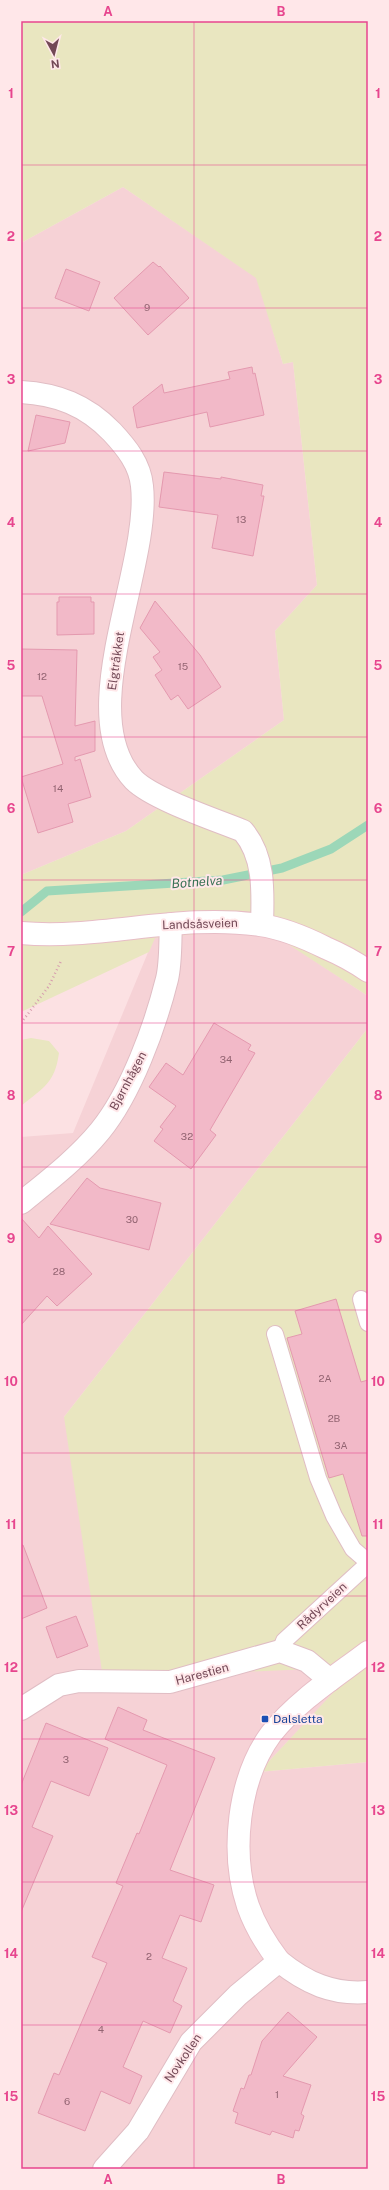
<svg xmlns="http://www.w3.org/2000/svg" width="389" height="2190" viewBox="0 0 389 2190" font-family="'Public Sans',sans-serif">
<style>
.residential{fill:#f6d2d6}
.green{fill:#e9e6c0}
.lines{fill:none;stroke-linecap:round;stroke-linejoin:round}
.stream{stroke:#9cd7b8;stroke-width:9}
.building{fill:#f2b9c8;stroke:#e499af}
.lane-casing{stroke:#e0bdc4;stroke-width:18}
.street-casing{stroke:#e0bdc4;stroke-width:24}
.secondary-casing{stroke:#e7bdc6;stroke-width:24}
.path{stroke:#d69cad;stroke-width:2.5;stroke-dasharray:1 3;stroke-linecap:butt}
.lane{stroke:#fff;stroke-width:16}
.street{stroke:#fff;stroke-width:22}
.secondary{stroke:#fff;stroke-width:22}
.grid{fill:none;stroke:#e7458e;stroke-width:1;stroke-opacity:0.55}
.transit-dot{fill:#1a4fb4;stroke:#ffe7e9;stroke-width:1.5}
.labels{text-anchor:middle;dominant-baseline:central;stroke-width:4;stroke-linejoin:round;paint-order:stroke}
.number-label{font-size:10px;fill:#936472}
.street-label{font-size:12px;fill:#734856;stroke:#ffe7e9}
.transit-label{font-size:12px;fill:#164399;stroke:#ffe7e9;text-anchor:start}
.water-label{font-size:13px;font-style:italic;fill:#397255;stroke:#ffe7e9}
.neatline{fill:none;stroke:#e7458e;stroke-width:1.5}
.grid-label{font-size:13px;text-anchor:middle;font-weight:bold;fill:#e7458e}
</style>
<rect width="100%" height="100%" fill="#fce1e3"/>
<!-- residential -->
<g class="residential">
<path d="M 123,187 L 257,278 L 283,364 L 293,362 L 317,585 L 275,631 L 284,720 L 126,831 L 21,875 L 21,243 Z"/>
<path d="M 263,927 L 368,996 L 368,1028 L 64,1417 L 358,1667 L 259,1772 L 368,1762 L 368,2169 L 21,2169 L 21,1137 L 73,1133 L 154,938 Z"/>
</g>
<!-- green -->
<g class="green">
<path d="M 21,21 L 368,21 L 368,996 L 263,928 L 155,938 L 149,952 L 21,1012 L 21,875 L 126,831 L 284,720 L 275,631 L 317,585 L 293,362 L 283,364 L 256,278 L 123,187 L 21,243 Z"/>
<path d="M 368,1028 L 368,1762 L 259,1772 L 357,1667 L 103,1678 L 64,1417 Z"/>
<path d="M 31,1038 L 49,1041 L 59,1053 C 55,1083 43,1088 21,1106 L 21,1040 Z"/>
</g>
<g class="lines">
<!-- stream -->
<path class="stream" d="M 21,912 L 47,891 L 223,880 L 282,868 L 331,849 L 368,825"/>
</g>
<!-- building -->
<g class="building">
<path d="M 153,262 L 159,267 L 160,266 L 189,298 L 148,335 L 114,298 Z"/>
<path d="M 66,269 L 100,282 L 89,311 L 55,298 Z"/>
<path d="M 252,367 L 253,374 L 255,373 L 264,415 L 210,427 L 207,412 L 137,428 L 133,407 L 162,384 L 164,393 L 230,379 L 228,372 Z"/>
<path d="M 36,415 L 70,422 L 65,443 L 28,451 Z"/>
<path d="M 164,472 L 221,479 L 221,477 L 263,485 L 261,496 L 264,496 L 253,556 L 212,548 L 218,515 L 159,507 Z"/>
<path d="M 59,597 L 91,597 L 91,602 L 94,602 L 94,634 L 57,635 L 57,602 L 59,602 Z"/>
<path d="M 155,601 L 200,655 L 221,687 L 188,709 L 178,695 L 171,700 L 155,675 L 162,670 L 153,657 L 160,652 L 140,628 Z"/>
<path d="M 21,649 L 77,650 L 75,726 L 95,721 L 95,751 L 75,757 L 75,761 L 80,759 L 91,797 L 68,804 L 73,822 L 38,833 L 21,777 L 63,764 L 42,696 L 21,696 Z"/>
<path d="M 214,1023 L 251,1045 L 248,1050 L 255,1053 L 210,1130 L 216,1135 L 191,1169 L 154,1141 L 163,1129 L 160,1127 L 176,1106 L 149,1087 L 166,1063 L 183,1075 Z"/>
<path d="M 87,1178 L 100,1188 L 161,1203 L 149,1250 L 50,1224 Z"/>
<path d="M 21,1218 L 39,1238 L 48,1226 L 92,1274 L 57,1306 L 47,1296 L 21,1325 Z"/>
<path d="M 336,1299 L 361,1382 L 368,1380 L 368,1536 L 362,1536 L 343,1474 L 329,1478 L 287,1338 L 302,1334 L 295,1311 Z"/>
<path d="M 21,1545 L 23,1545 L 47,1608 L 21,1619 Z"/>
<path d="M 76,1616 L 88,1646 L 57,1658 L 46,1627 Z"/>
<path d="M 118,1707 L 147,1720 L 143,1730 L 215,1758 L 170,1870 L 214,1885 L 201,1922 L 180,1915 L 162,1958 L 187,1968 L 173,2001 L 182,2006 L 170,2033 L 143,2021 L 123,2067 L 142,2076 L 130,2104 L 101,2091 L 85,2131 L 38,2113 L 54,2073 L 59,2075 L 107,1963 L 92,1957 L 123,1886 L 116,1883 L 137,1833 L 139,1834 L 167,1765 L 105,1739 Z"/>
<path d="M 46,1723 L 108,1748 L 89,1796 L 51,1781 L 32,1827 L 53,1836 L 21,1912 L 21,1785 Z"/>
<path d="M 288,2012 L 317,2037 L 283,2076 L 311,2085 L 301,2114 L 304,2116 L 299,2131 L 295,2130 L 293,2138 L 272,2131 L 270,2135 L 235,2123 L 238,2113 L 233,2111 L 241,2088 L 244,2089 L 249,2075 L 251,2075 L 262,2041 Z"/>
</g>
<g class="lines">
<!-- lane casing -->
<g class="lane-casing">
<g id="lane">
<path d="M 361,1299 L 368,1323"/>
<path d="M 275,1334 L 318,1478 L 334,1516 L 353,1549 L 368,1562"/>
<path d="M 280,1651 L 284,1641 L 368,1564"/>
</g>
</g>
<!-- street casing -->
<g class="street-casing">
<g id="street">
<path d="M 21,392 C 57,394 86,405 112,432 C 126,447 140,464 142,486 C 151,567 72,714 134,780 C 153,799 216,820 243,831 C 265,857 263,892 262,925"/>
<path d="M 21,1203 C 48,1181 77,1159 100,1131 C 131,1093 155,1027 167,979 C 171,962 170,942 171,924"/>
<path d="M 21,1709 L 59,1685 L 79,1681 L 170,1682 L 280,1651 L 307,1661 L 330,1680"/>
<path d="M 104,2169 L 138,2131 L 191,2042 L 238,1995 L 279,1961 C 306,1983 333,1995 368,1992"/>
</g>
</g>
<!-- secondary casing -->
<g class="secondary-casing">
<g id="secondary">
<path d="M 21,933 C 101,940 180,913 260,925 C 282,928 306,938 326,948 C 340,954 355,962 368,971"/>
<path d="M 279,1961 C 266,1944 255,1926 248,1906 C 230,1853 238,1779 271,1734 C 297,1701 335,1677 368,1652"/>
</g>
</g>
<!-- path -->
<path class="path" d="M 21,1023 L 49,986 L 61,961"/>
<!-- lane -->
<use href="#lane" class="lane"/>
<!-- street -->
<use href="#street" class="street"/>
<!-- secondary -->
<use href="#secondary" class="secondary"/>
</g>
<!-- grid -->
<path class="grid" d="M 194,21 L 194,2169M 21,165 L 368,165M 21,308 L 368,308M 21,451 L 368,451M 21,594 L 368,594M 21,737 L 368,737M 21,880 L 368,880M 21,1023 L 368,1023M 21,1167 L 368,1167M 21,1310 L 368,1310M 21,1453 L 368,1453M 21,1596 L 368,1596M 21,1739 L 368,1739M 21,1882 L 368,1882M 21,2025 L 368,2025"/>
<!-- markers -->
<rect class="transit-dot" x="261" y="1715" width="8" height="8" rx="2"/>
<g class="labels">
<!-- number labels -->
<g class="number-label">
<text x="147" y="307">9</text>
<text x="241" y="519">13</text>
<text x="183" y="666">15</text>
<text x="42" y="676">12</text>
<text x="58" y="788">14</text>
<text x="226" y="1059">34</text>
<text x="187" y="1136">32</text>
<text x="132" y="1219">30</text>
<text x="59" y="1271">28</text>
<text x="325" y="1378">2A</text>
<text x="334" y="1418">2B</text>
<text x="341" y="1445">3A</text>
<text x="66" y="1759">3</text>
<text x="149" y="1956">2</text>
<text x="101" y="2029">4</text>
<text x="277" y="2094">1</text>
<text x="67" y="2101">6</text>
</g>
<!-- street labels -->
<g class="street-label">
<text transform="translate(116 661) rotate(-82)">Elgtråkket</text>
<text transform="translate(200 924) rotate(-2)">Landsåsveien</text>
<text transform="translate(128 1081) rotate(-62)">Bjørnhågen</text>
<text transform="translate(322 1606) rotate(-43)">Rådyrveien</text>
<text transform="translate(202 1674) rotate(-15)">Harestien</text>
<text transform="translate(183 2058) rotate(-56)">Novkollen</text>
</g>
<!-- transit labels -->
<g class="transit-label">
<text x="273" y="1719">Dalsletta</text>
</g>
<!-- water labels -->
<g class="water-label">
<text transform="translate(197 882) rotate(-4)">Botnelva</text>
</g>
</g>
<!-- border -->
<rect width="389" height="2190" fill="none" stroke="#ffe7e9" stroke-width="44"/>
<!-- north arrow -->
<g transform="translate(54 54) rotate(173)" stroke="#ffe7e9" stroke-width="3" paint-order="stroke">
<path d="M0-3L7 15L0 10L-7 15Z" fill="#734856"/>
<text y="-6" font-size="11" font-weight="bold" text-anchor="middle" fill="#734856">N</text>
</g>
<rect x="22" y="22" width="345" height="2146" class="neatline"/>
<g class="grid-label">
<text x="108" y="16">A</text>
<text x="281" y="16">B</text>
<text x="11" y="98">1</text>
<text x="378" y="98">1</text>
<text x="11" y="241">2</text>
<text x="378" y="241">2</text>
<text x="11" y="384">3</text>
<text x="378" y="384">3</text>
<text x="11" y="527">4</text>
<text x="378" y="527">4</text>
<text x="11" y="670">5</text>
<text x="378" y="670">5</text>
<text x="11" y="813">6</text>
<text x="378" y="813">6</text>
<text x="11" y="956">7</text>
<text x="378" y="956">7</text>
<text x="11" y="1100">8</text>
<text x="378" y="1100">8</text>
<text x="11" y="1243">9</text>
<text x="378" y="1243">9</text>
<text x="11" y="1386">10</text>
<text x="378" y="1386">10</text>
<text x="11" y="1529">11</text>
<text x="378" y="1529">11</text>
<text x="11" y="1672">12</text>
<text x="378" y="1672">12</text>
<text x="11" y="1815">13</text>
<text x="378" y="1815">13</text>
<text x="11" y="1958">14</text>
<text x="378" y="1958">14</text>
<text x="11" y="2101">15</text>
<text x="378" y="2101">15</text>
<text x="108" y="2184">A</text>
<text x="281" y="2184">B</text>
</g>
</svg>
